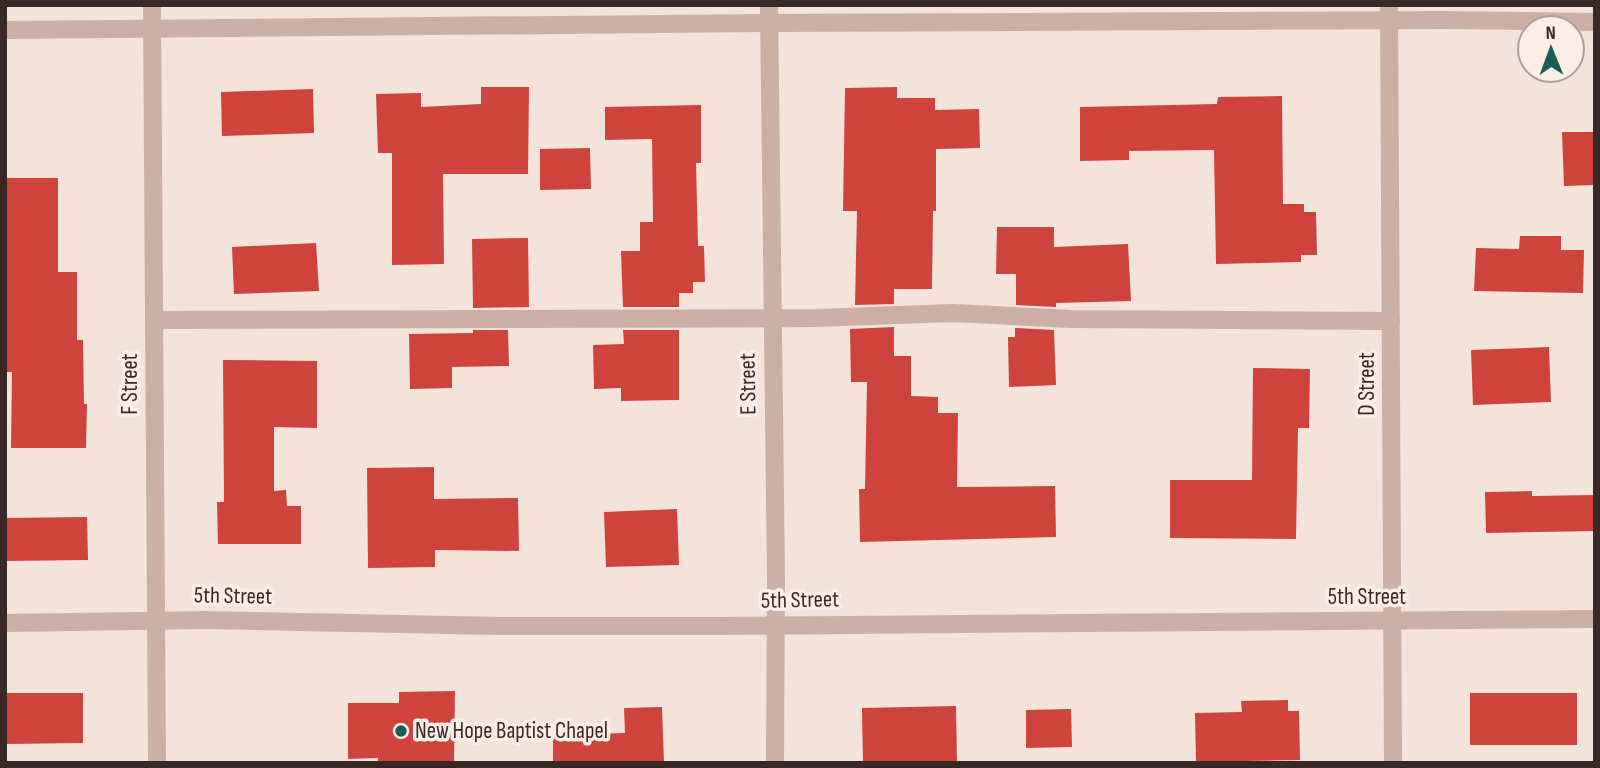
<svg xmlns="http://www.w3.org/2000/svg" width="1600" height="768" viewBox="0 0 1600 768" font-family="'Sofia Sans Condensed',sans-serif">
<style>
.building{fill:#ce443d}
.lines{fill:none;stroke-linecap:round;stroke-linejoin:round}
.lane{stroke:#ccafa5;stroke-width:18}
.street{stroke:#ccafa5;stroke-width:18}
.poi-dot{fill:#1a5c53;stroke:#fbeee7;stroke-width:2.5}
.labels{text-anchor:middle;dominant-baseline:central;stroke-width:7;stroke-linejoin:round;paint-order:stroke}
.street-label{font-size:23px;fill:#382927;stroke:#fbeee7}
.poi-label{font-size:23px;fill:#382927;stroke:#fbeee7;text-anchor:start}
</style>
<rect width="100%" height="100%" fill="#f3e3da"/>
<!-- building -->
<g class="building">
<path d="M 481,87 L 529,87 L 528,174 L 443,174 L 444,264 L 392,265 L 392,153 L 378,153 L 376,94 L 421,93 L 421,107 L 481,104 Z"/>
<path d="M 897,87 L 897,98 L 935,98 L 935,110 L 979,109 L 980,148 L 936,149 L 936,211 L 933,211 L 932,289 L 894,289 L 894,304 L 855,305 L 857,211 L 843,211 L 845,88 Z"/>
<path d="M 313,89 L 314,133 L 222,136 L 221,92 Z"/>
<path d="M 1282,96 L 1283,204 L 1304,204 L 1304,212 L 1316,212 L 1317,255 L 1301,255 L 1301,262 L 1216,264 L 1214,150 L 1129,151 L 1129,160 L 1080,161 L 1080,107 L 1217,104 L 1218,97 Z"/>
<path d="M 701,105 L 701,163 L 696,163 L 698,246 L 704,246 L 705,282 L 693,282 L 693,293 L 679,293 L 679,307 L 623,307 L 621,251 L 640,251 L 640,222 L 653,222 L 652,139 L 605,140 L 605,107 Z"/>
<path d="M 1562,132 L 1595,132 L 1595,185 L 1564,186 Z"/>
<path d="M 590,148 L 591,189 L 540,190 L 540,149 Z"/>
<path d="M 5,178 L 58,178 L 58,272 L 77,272 L 77,340 L 83,340 L 84,404 L 87,404 L 86,448 L 11,448 L 12,372 L 5,372 Z"/>
<path d="M 997,227 L 1054,227 L 1054,247 L 1128,244 L 1131,301 L 1056,303 L 1056,307 L 1016,305 L 1016,274 L 996,274 Z"/>
<path d="M 1520,236 L 1561,236 L 1561,250 L 1584,250 L 1583,293 L 1474,291 L 1476,248 L 1519,249 Z"/>
<path d="M 528,238 L 529,307 L 473,308 L 472,239 Z"/>
<path d="M 316,243 L 319,291 L 234,294 L 232,247 Z"/>
<path d="M 894,327 L 894,356 L 911,356 L 911,396 L 938,397 L 938,413 L 958,413 L 957,487 L 1055,486 L 1056,537 L 860,542 L 859,489 L 865,489 L 867,382 L 851,382 L 850,329 Z"/>
<path d="M 1015,328 L 1054,330 L 1056,385 L 1009,387 L 1008,337 L 1015,337 Z"/>
<path d="M 473,330 L 508,330 L 509,366 L 452,367 L 452,388 L 410,389 L 409,334 L 473,333 Z"/>
<path d="M 623,330 L 679,330 L 679,400 L 621,401 L 621,388 L 594,389 L 593,345 L 624,344 Z"/>
<path d="M 1549,347 L 1551,402 L 1473,405 L 1471,350 Z"/>
<path d="M 223,360 L 317,361 L 317,428 L 274,427 L 274,491 L 286,490 L 287,506 L 301,506 L 301,544 L 218,544 L 217,502 L 224,502 Z"/>
<path d="M 1253,368 L 1310,369 L 1309,428 L 1298,428 L 1296,539 L 1170,538 L 1170,480 L 1252,480 Z"/>
<path d="M 434,467 L 434,499 L 518,498 L 519,551 L 435,550 L 435,567 L 368,568 L 367,468 Z"/>
<path d="M 1532,491 L 1532,496 L 1595,495 L 1595,531 L 1486,533 L 1485,492 Z"/>
<path d="M 677,509 L 679,565 L 606,567 L 604,512 Z"/>
<path d="M 87,517 L 88,560 L 5,561 L 5,518 Z"/>
<path d="M 455,691 L 454,763 L 378,763 L 378,758 L 348,759 L 348,703 L 399,703 L 399,692 Z"/>
<path d="M 5,693 L 83,693 L 83,743 L 5,744 Z"/>
<rect x="1470" y="693" width="107" height="52"/>
<path d="M 1288,700 L 1288,711 L 1299,711 L 1300,760 L 1196,762 L 1195,713 L 1242,712 L 1241,701 Z"/>
<path d="M 956,706 L 957,763 L 863,763 L 862,708 Z"/>
<path d="M 662,707 L 664,763 L 553,763 L 553,735 L 625,733 L 624,708 Z"/>
<path d="M 1071,709 L 1072,747 L 1026,748 L 1026,710 Z"/>
</g>
<g class="lines">
<!-- lane -->
<path class="lane" d="M 154,320 L 816,318 L 953,313 L 1071,319 L 1391,321"/>
<!-- street -->
<g class="street">
<path d="M 152,5 L 157,763"/>
<path d="M 769,5 L 776,578 L 775,763"/>
<path d="M 1389,5 L 1393,763"/>
<path d="M 5,30 L 769,23 L 1444,20 L 1595,22"/>
<path d="M 5,623 L 205,620 L 498,626 L 718,626 L 1595,619"/>
</g>
</g>
<!-- markers -->
<circle class="poi-dot" cx="401" cy="731" r="7"/>
<g class="labels">
<!-- street labels -->
<g class="street-label">
<text transform="translate(130 384) rotate(-90)">F Street</text>
<text transform="translate(748 384) rotate(-91)">E Street</text>
<text transform="translate(1367 384) rotate(-90)">D Street</text>
<text transform="translate(233 596) rotate(1)">5th Street</text>
<text x="1367" y="597">5th Street</text>
<text transform="translate(800 600) rotate(-1)">5th Street</text>
</g>
<!-- poi labels -->
<g class="poi-label">
<text x="415" y="731">New Hope Baptist Chapel</text>
</g>
</g>
<!-- border -->
<rect width="1600" height="768" fill="none" stroke="#382927" stroke-width="14"/>
<!-- north arrow -->
<g transform="translate(1551 49) rotate(359)"><circle r="33" fill="#fbeee7" stroke="#ad9f9a" stroke-width="2"/>
<path d="M0-5L12 26L0 18L-12 26Z" fill="#1a5c53"/>
<text y="-10" font-size="19" font-weight="bold" text-anchor="middle" fill="#382927">N</text>
</g>
</svg>
